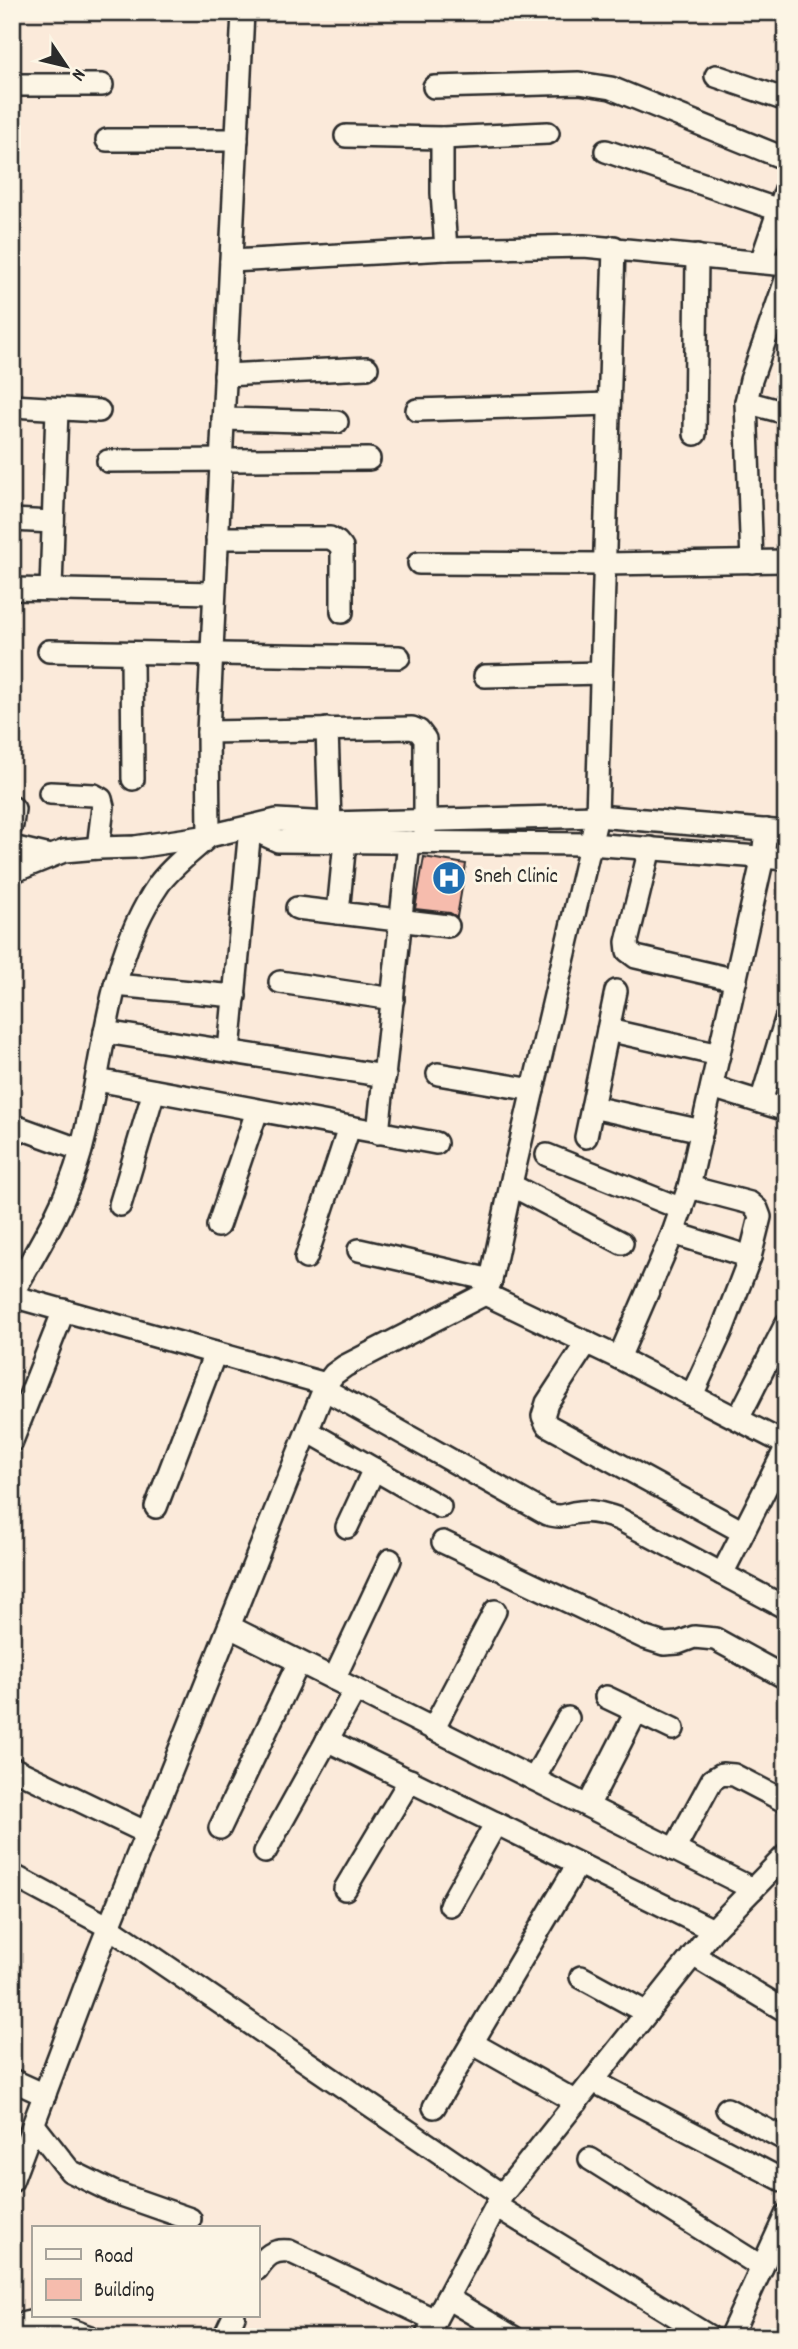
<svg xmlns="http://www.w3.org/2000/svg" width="798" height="2349" viewBox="0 0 798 2349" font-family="Dekko,sans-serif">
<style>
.building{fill:#f6bcad;stroke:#2b2b2b;stroke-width:2}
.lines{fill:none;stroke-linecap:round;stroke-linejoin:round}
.minor-casing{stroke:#2b2b2b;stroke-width:26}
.minor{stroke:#fcf5e5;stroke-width:21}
.labels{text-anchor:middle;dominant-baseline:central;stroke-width:6;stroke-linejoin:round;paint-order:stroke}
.poi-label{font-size:21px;fill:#2b2b2b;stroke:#fcf5e5;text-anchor:start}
</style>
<rect width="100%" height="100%" fill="#fbeada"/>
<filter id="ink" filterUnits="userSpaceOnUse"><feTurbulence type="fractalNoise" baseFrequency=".0143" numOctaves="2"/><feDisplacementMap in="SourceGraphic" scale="14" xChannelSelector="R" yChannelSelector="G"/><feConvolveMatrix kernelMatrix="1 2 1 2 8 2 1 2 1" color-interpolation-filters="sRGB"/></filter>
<g filter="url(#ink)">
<!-- building -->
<path class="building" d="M 424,857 L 466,864 L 457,917 L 450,913 L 415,909 Z"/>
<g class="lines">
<!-- minor casing -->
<g class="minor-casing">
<g id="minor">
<path d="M 716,76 L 786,100"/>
<path d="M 12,85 L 102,85"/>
<path d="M 434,87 L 579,83 L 611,88 L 786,159"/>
<path d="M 346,136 L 442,138 L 548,133"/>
<path d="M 442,138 L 442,193 L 446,249"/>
<path d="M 107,140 L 237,140"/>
<path d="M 606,151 L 779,210"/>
<path d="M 231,261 L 446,249 L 584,246 L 786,265"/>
<path d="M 761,262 L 786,189"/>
<path d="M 225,375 L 367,368"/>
<path d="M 746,402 L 786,413"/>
<path d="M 12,406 L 99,411"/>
<path d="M 417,410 L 609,404"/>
<path d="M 223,419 L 337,422"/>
<path d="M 695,434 L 697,256"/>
<path d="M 108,461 L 369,459"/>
<path d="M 12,520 L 53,522"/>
<path d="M 217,538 L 330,538 L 337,542 L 342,548 L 342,612"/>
<path d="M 752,562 L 746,402 L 751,380 L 786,280"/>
<path d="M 419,563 L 604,564 L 786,561"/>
<path d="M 12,589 L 214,593"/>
<path d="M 51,589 L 57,409"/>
<path d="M 49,651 L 399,657"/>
<path d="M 132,653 L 133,779"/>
<path d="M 485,676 L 601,673"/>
<path d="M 327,729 L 330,823"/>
<path d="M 208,732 L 412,728 L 419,731 L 425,739 L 425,833"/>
<path d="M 50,793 L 94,795 L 101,799 L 103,807 L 98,848"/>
<path d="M 12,807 L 14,809 L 12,825"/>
<path d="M 250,828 L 278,841 L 590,844 L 786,859"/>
<path d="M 12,847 L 50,856"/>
<path d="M 650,848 L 627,942 L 628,951 L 636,957 L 736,980"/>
<path d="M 12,872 L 64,851 L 98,848 L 135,847 L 209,836 L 277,820 L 330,823 L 597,816 L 786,832"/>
<path d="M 297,908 L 448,926"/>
<path d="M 338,913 L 345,841"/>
<path d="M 280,982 L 393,999"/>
<path d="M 115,985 L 235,996"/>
<path d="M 608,1030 L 719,1055"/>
<path d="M 105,1032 L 385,1076"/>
<path d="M 229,1051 L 250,828"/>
<path d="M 438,1074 L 533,1090"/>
<path d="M 97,1080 L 436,1143"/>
<path d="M 712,1087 L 786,1110"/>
<path d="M 761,1102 L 786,1019"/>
<path d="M 592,1107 L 702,1131"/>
<path d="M 12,1125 L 81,1150"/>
<path d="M 378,1133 L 409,842"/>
<path d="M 586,1137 L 616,991"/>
<path d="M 547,1155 L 682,1209"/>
<path d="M 511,1185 L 622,1243"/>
<path d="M 689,1187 L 750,1203 L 757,1209 L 760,1217 L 750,1257 L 722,1330 L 692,1395"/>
<path d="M 120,1205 L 154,1091"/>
<path d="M 218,1226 L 257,1111"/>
<path d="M 673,1233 L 750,1257"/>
<path d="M 359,1250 L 491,1280"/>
<path d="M 306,1258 L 349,1128"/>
<path d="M 12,1294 C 37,1250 66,1204 80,1154 C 105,1064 104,964 159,884 C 172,866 193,851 209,836 L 208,732 L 243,12"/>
<path d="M 485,1294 L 619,1358 L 786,1444"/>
<path d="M 12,1296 L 326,1384"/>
<path d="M 587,1342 L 547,1403 L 543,1416 L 547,1425 L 743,1532"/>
<path d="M 619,1358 L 673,1233 L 689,1187 L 763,857 L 766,830"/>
<path d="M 324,1389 L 547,1514 C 566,1519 564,1513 580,1512 C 593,1510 607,1515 619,1519 L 786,1608"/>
<path d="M 738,1419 L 786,1324"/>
<path d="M 308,1431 L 440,1507"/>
<path d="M 12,1441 L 64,1310"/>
<path d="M 156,1507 L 215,1353"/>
<path d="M 347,1527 L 374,1469"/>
<path d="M 443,1542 L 645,1638 L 664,1644 L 678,1643 L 694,1637 L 715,1639 L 786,1678"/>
<path d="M 722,1574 L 786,1448"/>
<path d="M 230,1627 L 753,1889"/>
<path d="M 334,1679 L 390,1560"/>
<path d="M 606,1697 L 673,1729"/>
<path d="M 433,1729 L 495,1611"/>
<path d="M 327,1740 L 713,1930"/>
<path d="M 12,1768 L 147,1833"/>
<path d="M 534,1779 L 568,1718"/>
<path d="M 588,1806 L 636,1712"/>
<path d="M 220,1828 L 299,1662"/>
<path d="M 674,1850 L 712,1780 L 722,1774 L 734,1775 L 786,1802"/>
<path d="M 265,1852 L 355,1690"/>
<path d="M 12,1875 L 109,1927 L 502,2195"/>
<path d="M 345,1889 L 410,1780"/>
<path d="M 450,1905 L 496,1823"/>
<path d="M 693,1955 L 786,2011"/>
<path d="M 581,1977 L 647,2013"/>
<path d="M 472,2043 L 577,2102"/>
<path d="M 12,2080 L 45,2095"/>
<path d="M 593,2081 L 786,2182"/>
<path d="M 434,2107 L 578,1864"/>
<path d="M 727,2109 L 786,2140"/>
<path d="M 34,2125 L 70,2171 L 113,2192 L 190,2219"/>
<path d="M 590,2159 L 762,2267"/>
<path d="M 12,2181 L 90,1974 L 326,1384 L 334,1374 L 345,1366 L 485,1294 L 491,1280 L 513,1175 L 597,816 L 614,247"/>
<path d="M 496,2206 L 710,2337"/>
<path d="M 257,2269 C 266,2256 273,2249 289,2251 L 435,2320"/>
<path d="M 447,2298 L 513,2337"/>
<path d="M 12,2329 C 40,2312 61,2327 90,2337"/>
<path d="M 224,2337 L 234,2316"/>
<path d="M 426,2337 L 502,2195 L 713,1930 L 786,1855"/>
<path d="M 730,2337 L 786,2215"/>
</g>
</g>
<!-- minor -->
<use href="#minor" class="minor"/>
</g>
</g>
<!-- icons -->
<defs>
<g id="hospital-disc" transform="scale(1.75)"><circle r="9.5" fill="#1f6fb2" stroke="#fcf5e5"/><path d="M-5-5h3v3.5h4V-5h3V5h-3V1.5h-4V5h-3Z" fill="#fff"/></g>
</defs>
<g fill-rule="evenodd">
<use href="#hospital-disc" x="449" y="878"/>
</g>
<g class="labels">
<!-- poi labels -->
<g class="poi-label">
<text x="474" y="878">Sneh Clinic</text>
</g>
</g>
<!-- margin -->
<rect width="798" height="2349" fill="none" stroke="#fcf5e5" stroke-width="42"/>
<rect x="21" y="21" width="756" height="2307" fill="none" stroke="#2b2b2b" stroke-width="2.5" filter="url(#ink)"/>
<!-- legend -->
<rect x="32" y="2226" width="228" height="91" fill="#fcf5e5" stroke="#a8a49b" stroke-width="2"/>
<rect x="46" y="2249" width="35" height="10" fill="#fcf5e5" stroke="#a8a49b" stroke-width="2"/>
<text x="94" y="2262" font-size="21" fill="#2b2b2b">Road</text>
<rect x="46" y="2279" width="35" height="21" fill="#f6bcad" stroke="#a8a49b" stroke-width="2"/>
<text x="94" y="2296" font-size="21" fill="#2b2b2b">Building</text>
<!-- north arrow -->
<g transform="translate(66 66) rotate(125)" stroke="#fcf5e5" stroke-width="5" paint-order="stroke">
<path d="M0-5L12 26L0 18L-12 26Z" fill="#2b2b2b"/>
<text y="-10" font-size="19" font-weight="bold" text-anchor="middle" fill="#2b2b2b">N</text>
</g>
</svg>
